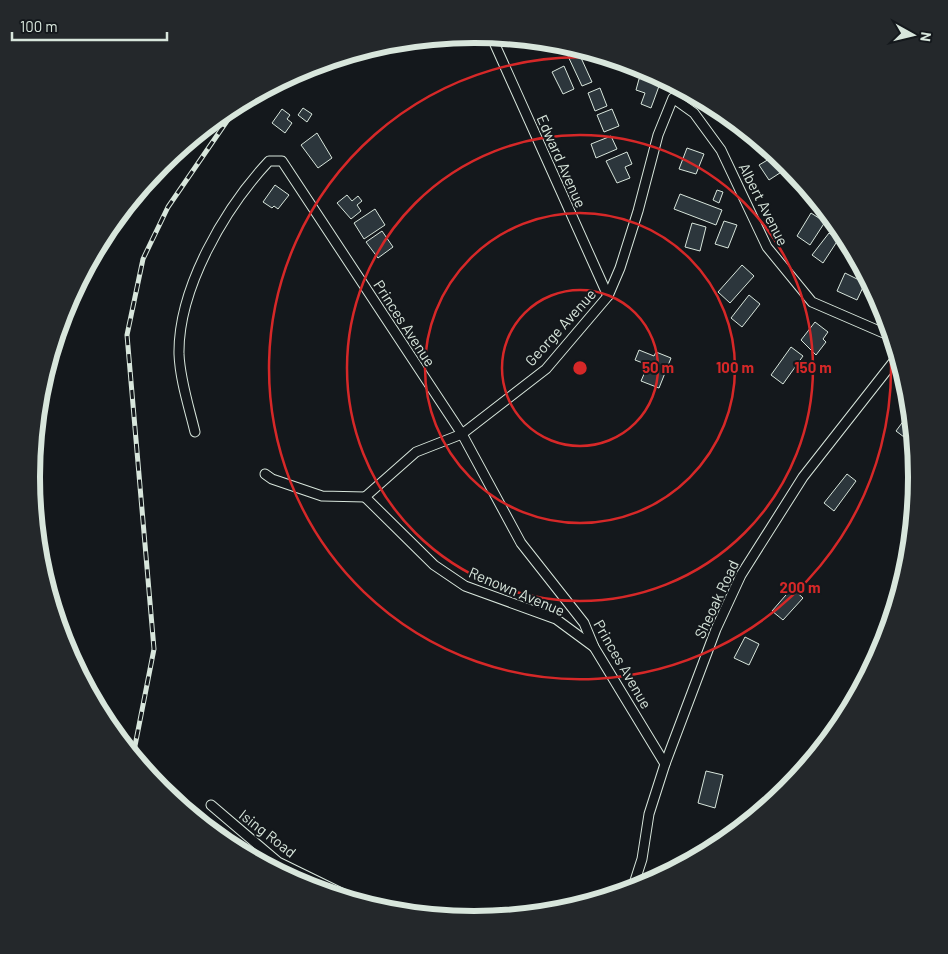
<svg xmlns="http://www.w3.org/2000/svg" width="948" height="954" viewBox="0 0 948 954" font-family="Barlow,sans-serif">
<style>
.building{fill:#2c363c;stroke:#d8e6dc}
.lines{fill:none;stroke-linecap:round;stroke-linejoin:round}
.minor-casing{stroke:#d8e6dc;stroke-width:11}
.minor{stroke:#14181c;stroke-width:9}
.rail-casing{stroke:#d8e6dc;stroke-width:5}
.rail{stroke:#14181c;stroke-width:3;stroke-dasharray:9;stroke-linecap:butt}
.ring{fill:none;stroke:#d62828;stroke-width:2.5}
.labels{text-anchor:middle;dominant-baseline:central;stroke-width:4;stroke-linejoin:round;paint-order:stroke}
.street-label{font-size:15px;fill:#d8e6dc;stroke:#14181c}
.rim{fill:none;stroke:#d8e6dc;stroke-width:6}
.centre{fill:#d62828;stroke:#14181c;stroke-width:2.5}
.ring-label{font-size:15px;text-anchor:middle;font-weight:bold;fill:#d62828;stroke:#14181c;stroke-width:4;stroke-linejoin:round;paint-order:stroke}
</style>
<rect width="100%" height="100%" fill="#14181c"/>
<!-- building -->
<g class="building">
<path d="M 577,49 L 592,82 L 582,86 L 567,54 Z"/>
<path d="M 564,66 L 574,89 L 563,94 L 552,72 Z"/>
<path d="M 653,73 L 662,78 L 651,108 L 641,104 L 645,93 L 636,90 L 639,79 Z"/>
<path d="M 600,88 L 607,106 L 595,111 L 588,93 Z"/>
<path d="M 303,108 L 312,114 L 307,122 L 298,115 Z"/>
<path d="M 282,109 L 290,115 L 287,119 L 292,123 L 285,133 L 272,123 Z"/>
<path d="M 612,109 L 619,126 L 604,132 L 597,115 Z"/>
<path d="M 317,133 L 332,158 L 318,168 L 301,145 Z"/>
<path d="M 611,136 L 617,149 L 596,158 L 591,144 Z"/>
<path d="M 687,148 L 704,154 L 696,174 L 679,169 Z"/>
<path d="M 627,152 L 632,164 L 625,167 L 630,178 L 617,183 L 606,161 Z"/>
<path d="M 776,155 L 786,169 L 769,180 L 759,165 Z"/>
<path d="M 275,185 L 289,195 L 278,209 L 274,206 L 272,208 L 263,202 Z"/>
<path d="M 717,190 L 723,192 L 719,203 L 713,200 Z"/>
<path d="M 680,194 L 722,210 L 716,225 L 674,209 Z"/>
<path d="M 347,195 L 352,201 L 358,196 L 362,201 L 357,205 L 361,211 L 351,219 L 337,203 Z"/>
<path d="M 375,209 L 385,225 L 364,239 L 354,223 Z"/>
<path d="M 811,213 L 825,222 L 810,245 L 797,236 Z"/>
<path d="M 724,221 L 737,225 L 728,248 L 715,244 Z"/>
<path d="M 692,223 L 706,227 L 700,251 L 685,247 Z"/>
<path d="M 382,231 L 393,247 L 378,258 L 366,242 Z"/>
<path d="M 829,233 L 838,240 L 823,263 L 812,255 Z"/>
<path d="M 742,265 L 754,276 L 730,303 L 718,292 Z"/>
<path d="M 845,273 L 865,283 L 857,300 L 837,291 Z"/>
<path d="M 749,295 L 760,304 L 742,327 L 731,318 Z"/>
<path d="M 815,322 L 828,332 L 823,339 L 826,342 L 816,355 L 801,340 Z"/>
<path d="M 791,347 L 803,356 L 783,384 L 771,375 Z"/>
<path d="M 639,350 L 654,356 L 656,352 L 671,358 L 659,388 L 641,381 L 648,365 L 635,360 Z"/>
<path d="M 910,412 L 913,441 L 912,443 L 896,431 Z"/>
<path d="M 847,474 L 856,481 L 834,511 L 824,503 Z"/>
<path d="M 792,588 L 803,598 L 783,620 L 772,611 Z"/>
<path d="M 745,637 L 759,644 L 749,665 L 734,658 Z"/>
<path d="M 706,771 L 723,775 L 715,808 L 698,803 Z"/>
</g>
<g class="lines">
<!-- minor casing -->
<g class="minor-casing">
<g id="minor">
<path d="M 492,38 L 608,296"/>
<path d="M 195,432 C 189,407 180,380 179,354 C 178,288 225,208 269,161 L 282,161 L 462,434 L 521,543 L 584,623 L 594,647 L 665,764"/>
<path d="M 265,474 L 272,479 L 322,496 L 365,497"/>
<path d="M 365,497 L 416,452 L 462,434 L 546,369 L 608,296 L 620,268 L 638,211 L 658,135 L 673,98 L 694,113 L 721,150 L 767,247 L 812,302 L 886,334 L 893,339"/>
<path d="M 365,497 L 434,565 L 465,586 L 556,619 L 594,647"/>
<path d="M 211,805 L 278,862 L 364,904"/>
<path d="M 632,890 L 642,859 L 649,814 L 665,764 L 716,629 L 741,575 L 803,477 L 898,356"/>
</g>
</g>
<!-- minor -->
<use href="#minor" class="minor"/>
<!-- rail casing -->
<g class="rail-casing">
<path id="rail" d="M 133,756 L 154,649 L 127,335 L 143,259 L 168,207 L 240,102"/>
</g>
<!-- rail -->
<use href="#rail" class="rail"/>
</g>
<!-- distance rings -->
<g class="ring">
<circle cx="580" cy="368" r="78"/>
<circle cx="580" cy="368" r="155"/>
<circle cx="580" cy="368" r="233"/>
<path d="M888 325A311 311 0 1 1 613 59"/>
</g>
<g class="labels">
<!-- street labels -->
<g class="street-label">
<text transform="translate(562 161) rotate(66)">Edward Avenue</text>
<text transform="translate(764 204) rotate(63)">Albert Avenue</text>
<text transform="translate(405 323) rotate(57)">Princes Avenue</text>
<text transform="translate(560 327) rotate(-48)">George Avenue</text>
<text transform="translate(517 591) rotate(23)">Renown Avenue</text>
<text transform="translate(716 599) rotate(-65)">Sheoak Road</text>
<text transform="translate(623 664) rotate(60)">Princes Avenue</text>
<text transform="translate(268 833) rotate(38)">Ising Road</text>
</g>
</g>
<!-- crop -->
<path d="M0 0H948V954H0ZM40 477a434 434 0 1 1 868 0a434 434 0 1 1-868 0Z" fill="#24282b" fill-rule="evenodd"/>
<path class="rim" d="M40 477a434 434 0 1 1 868 0a434 434 0 1 1-868 0Z"/>
<circle cx="580" cy="368" r="8" class="centre"/>
<g class="ring-label">
<text x="658" y="373">50 m</text>
<text x="735" y="373">100 m</text>
<text x="813" y="373">150 m</text>
<text x="800" y="593">200 m</text>
</g>
<!-- north arrow -->
<g transform="translate(913 35) rotate(98)" stroke="#14181c" stroke-width="4" paint-order="stroke">
<path d="M0-4L9 19L0 12L-9 19Z" fill="#d8e6dc"/>
<text y="-8" font-size="14" font-weight="bold" text-anchor="middle" fill="#d8e6dc">N</text>
</g>
<!-- scale -->
<path d="M12 32v8h155v-8" fill="none" stroke="#d8e6dc" stroke-width="2.5"/>
<text x="20" y="32" font-size="15" fill="#d8e6dc" stroke="#14181c" stroke-width="4" paint-order="stroke">100 m</text>
</svg>
